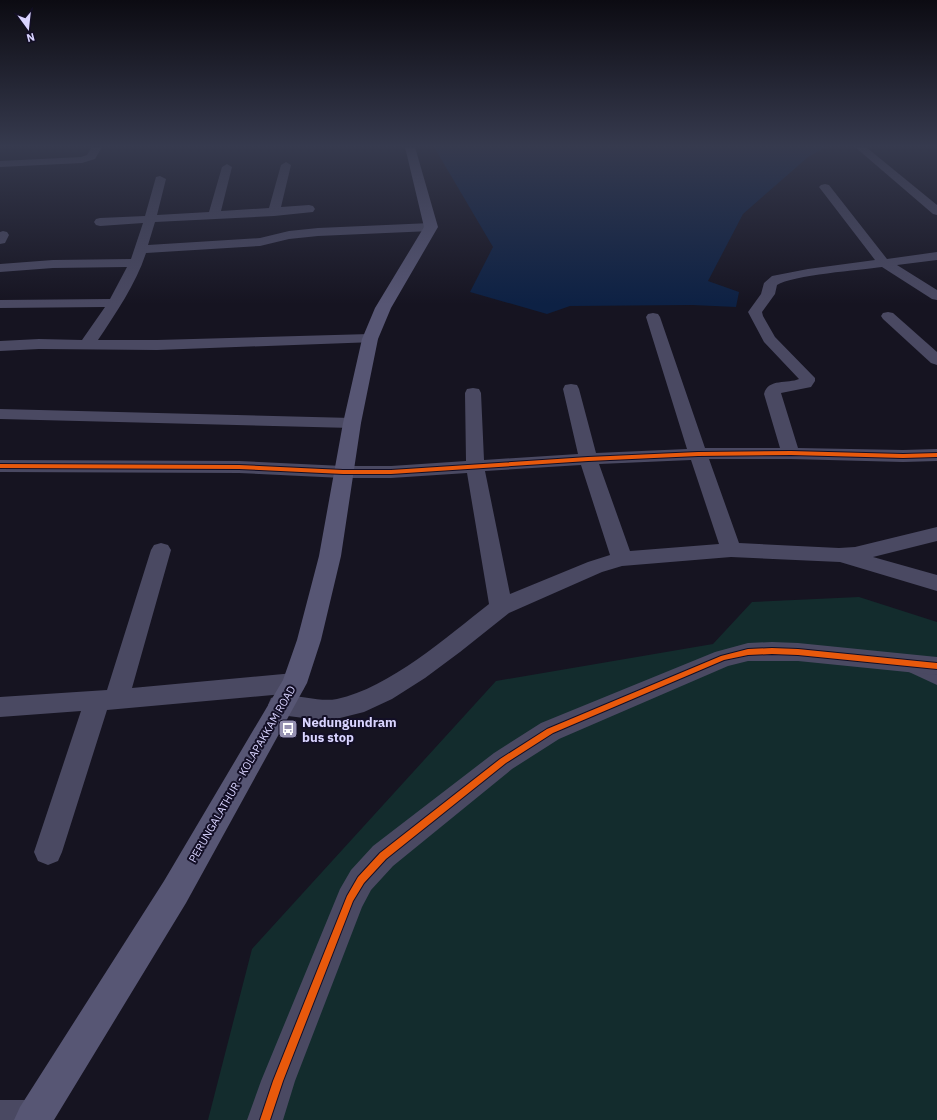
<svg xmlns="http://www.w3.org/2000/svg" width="937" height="1120" viewBox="0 0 937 1120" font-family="'IBM Plex Sans',sans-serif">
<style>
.green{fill:#132c2d}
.water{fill:#0d2144}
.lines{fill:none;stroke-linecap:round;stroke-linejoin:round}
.service{fill:#4a4962;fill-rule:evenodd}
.minor{fill:#4a4962;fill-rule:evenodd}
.secondary{fill:#575674;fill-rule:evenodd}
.cycleway-casing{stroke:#130f26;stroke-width:2}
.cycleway{fill:#e8590c;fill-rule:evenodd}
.labels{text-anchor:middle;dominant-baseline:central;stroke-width:4;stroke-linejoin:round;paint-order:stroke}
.street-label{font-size:11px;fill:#d9d4ff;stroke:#130f26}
.near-poi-label{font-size:13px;font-weight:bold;fill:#d9d4ff;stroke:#130f26;text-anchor:start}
</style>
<rect width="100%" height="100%" fill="#161421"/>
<!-- green -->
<path class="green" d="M 859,597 L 937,622 L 937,1120 L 208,1120 L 252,949 L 496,681 L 713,644 L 752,602 Z"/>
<!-- water -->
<path class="water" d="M 434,147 L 826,147 L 808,157 L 743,214 L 708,281 L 739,292 L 736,307 L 692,305 L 570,306 L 547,314 L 470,292 L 493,247 Z"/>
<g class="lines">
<!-- service -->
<path class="service" d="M 913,665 L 937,675 L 937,685 L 909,672 L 907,669 L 909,666 Z"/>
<!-- minor -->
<g class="minor">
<path d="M 92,147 L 102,147 L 95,159 L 82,163 L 0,167 L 0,161 L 81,157 L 87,155 Z"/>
<path d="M 855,147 L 866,147 L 937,205 L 937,215 L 933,214 Z"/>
<path d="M 286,162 L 291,165 L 281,207 L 309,205 L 313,206 L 315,209 L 313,212 L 274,216 L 155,222 L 148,245 L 260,238 L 289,231 L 318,228 L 431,223 L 435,224 L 437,227 L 435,230 L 431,231 L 318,236 L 289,239 L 260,246 L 146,253 C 136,284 116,313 98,340 L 157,340 L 370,334 L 375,336 L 378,339 L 375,342 L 157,350 L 39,349 L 0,351 L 0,341 L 39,339 L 82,340 L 105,307 L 0,308 L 0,300 L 110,299 L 127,267 L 53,268 L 0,272 L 0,264 L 53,260 L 131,259 L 143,223 L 100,226 L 96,225 L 94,222 L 96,219 L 100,218 L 145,216 L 156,177 L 160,176 L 166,179 L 157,215 L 209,212 L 222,167 L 227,164 L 232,167 L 221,211 L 269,208 L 281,165 Z"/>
<path d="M 825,184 L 829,185 L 887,259 L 937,252 L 937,260 L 897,265 L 937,290 L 937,300 L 932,299 L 882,267 C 861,270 792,275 777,285 L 775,294 L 762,312 L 763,316 L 775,337 L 815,378 L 815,381 L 811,387 L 781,393 L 798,448 L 903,450 L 937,449 L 937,461 L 903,462 L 791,459 L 709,459 L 739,543 L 839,548 L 855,547 L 937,527 L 937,541 L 873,557 L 937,575 L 937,591 L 840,562 L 731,557 L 622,566 L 602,572 L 509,613 L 460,652 L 425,678 L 392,699 L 364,712 L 328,721 L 280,715 L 271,712 L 268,705 L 271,698 C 292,691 316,703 337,699 C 389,688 448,636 489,604 L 467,473 L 391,478 L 343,478 L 239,473 L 0,472 L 0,460 L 239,461 L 343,466 L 391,466 L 466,461 L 465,393 L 467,389 L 473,388 L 479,389 L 481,393 L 484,460 L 578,454 L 563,389 L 565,385 L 571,384 L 577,385 L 579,389 L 596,453 L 687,449 L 646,317 L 648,314 L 653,313 L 658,314 L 660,317 L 705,448 L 780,448 L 764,394 C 768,378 788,384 799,379 L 764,342 L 748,312 L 761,294 L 764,283 L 772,276 L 808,269 L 875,260 L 819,187 L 821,185 ZM 691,460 L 719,544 L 630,551 L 599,464 ZM 581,465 L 610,555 L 588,562 L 510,594 L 485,471 Z"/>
<path d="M 3,231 L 7,232 L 9,235 L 5,243 L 0,244 L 0,232 Z"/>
<path d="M 888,312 L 893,313 L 937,352 L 937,365 L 931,363 L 883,319 L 881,316 L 883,313 Z"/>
<path d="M 0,409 L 352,418 L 358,419 L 361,423 L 358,427 L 352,428 L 0,419 Z"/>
<path d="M 161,543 L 168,545 L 171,550 L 132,688 L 294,673 L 303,676 L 306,683 L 303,690 L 294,693 L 107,710 L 62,852 L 58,861 L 48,865 L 38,861 L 34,852 L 81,711 L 0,717 L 0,697 L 107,690 L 151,550 L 154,545 Z"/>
<path d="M 772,642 L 798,643 L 937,657 L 937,675 L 798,661 L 748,661 L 728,666 L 559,739 L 512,769 L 393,866 L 371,890 L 362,907 L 295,1081 L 283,1120 L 247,1120 L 261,1081 L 340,889 L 351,870 L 373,846 L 494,753 L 541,723 L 715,652 L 748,643 Z"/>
<path d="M 0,1100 L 34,1100 L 46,1106 L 52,1118 L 51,1120 L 0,1120 Z"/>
</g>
<!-- secondary -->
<path class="secondary" d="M 405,147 L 415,147 L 438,227 L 391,308 L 378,339 L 361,423 L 341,556 L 321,640 L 307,683 L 186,903 L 54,1120 L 14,1120 L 20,1107 L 164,881 L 283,680 L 297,640 L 319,556 L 343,423 L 362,339 L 375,308 L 424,227 Z"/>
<!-- cycleway casing -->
<g class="cycleway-casing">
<g id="cycleway">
<path d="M 791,451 L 903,454 L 937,453 L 937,457 L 903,458 L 791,455 L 698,456 L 588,461 L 391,474 L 343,474 L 239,469 L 0,468 L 0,464 L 239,465 L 343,470 L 391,470 L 588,457 L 698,452 Z"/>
<path d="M 772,648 L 798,649 L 937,663 L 937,669 L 798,655 L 772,654 L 748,655 L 724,660 L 553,733 L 506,763 L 386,859 L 364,883 L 353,901 L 283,1081 L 270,1120 L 260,1120 L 273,1081 L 347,896 L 358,877 L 380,853 L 500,759 L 547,729 L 721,656 L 748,649 Z"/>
</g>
</g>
<!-- cycleway -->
<use href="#cycleway" class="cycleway"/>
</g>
<!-- sky -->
<linearGradient id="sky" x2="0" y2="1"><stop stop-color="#0c0b12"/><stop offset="0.48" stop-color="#363a4e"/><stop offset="1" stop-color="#363a4e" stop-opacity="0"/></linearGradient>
<rect width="937" height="304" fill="url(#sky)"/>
<!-- icons -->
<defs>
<g id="bus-square" transform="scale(1)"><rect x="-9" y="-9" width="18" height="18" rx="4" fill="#9591b1" stroke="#130f26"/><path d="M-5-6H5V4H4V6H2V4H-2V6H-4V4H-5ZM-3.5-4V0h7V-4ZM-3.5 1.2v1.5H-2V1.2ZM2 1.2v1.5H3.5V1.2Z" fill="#fff"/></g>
</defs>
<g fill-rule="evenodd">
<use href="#bus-square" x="288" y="729"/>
</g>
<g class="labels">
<!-- street labels -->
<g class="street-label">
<text transform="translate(242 774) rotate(-60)">PERUNGALATHUR - KOLAPAKKAM ROAD</text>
</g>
<!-- near-poi labels -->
<g class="near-poi-label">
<text x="302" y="722">Nedungundram<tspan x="302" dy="15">bus stop</tspan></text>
</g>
</g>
<!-- north arrow -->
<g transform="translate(28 28) rotate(165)" stroke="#130f26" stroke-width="3" paint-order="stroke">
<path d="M0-3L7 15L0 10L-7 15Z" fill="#d9d4ff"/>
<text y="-6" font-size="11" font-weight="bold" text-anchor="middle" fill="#d9d4ff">N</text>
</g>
</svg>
